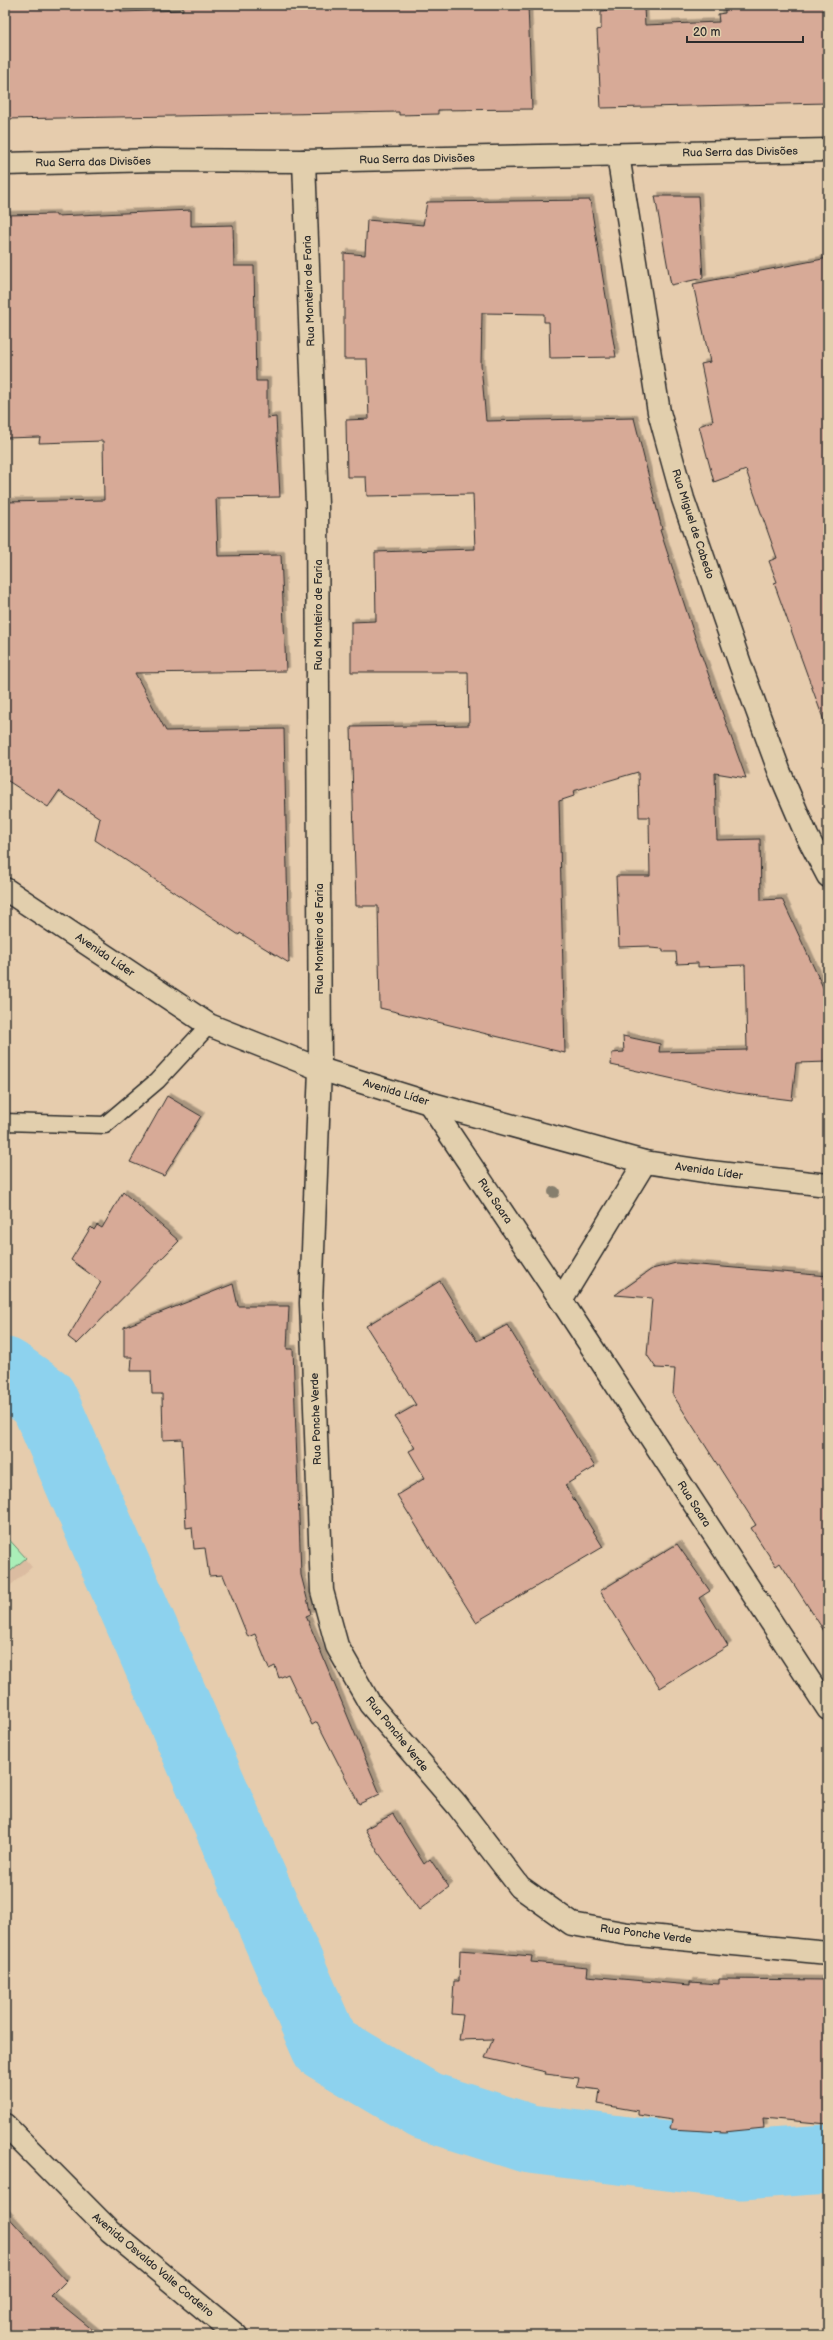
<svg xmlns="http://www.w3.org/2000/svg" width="833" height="2340" viewBox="0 0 833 2340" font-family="'Balsamiq Sans',sans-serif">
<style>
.built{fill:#dbbca1}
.green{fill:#aaeeb8;stroke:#6a8c72}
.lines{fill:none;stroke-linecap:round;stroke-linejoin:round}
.river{stroke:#8dd2ee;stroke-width:69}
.building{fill:#d7aa97;stroke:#2b2b2b;filter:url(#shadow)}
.lane-casing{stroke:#2b2b2b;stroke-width:19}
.street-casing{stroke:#2b2b2b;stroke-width:25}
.secondary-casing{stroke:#2b2b2b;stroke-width:25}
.lane{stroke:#e2cfad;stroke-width:16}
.street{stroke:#e2cfad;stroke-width:22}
.secondary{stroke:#e2cfad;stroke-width:22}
.tree{fill:#867e6d}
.labels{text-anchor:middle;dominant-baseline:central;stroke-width:4;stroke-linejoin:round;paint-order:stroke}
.street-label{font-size:11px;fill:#2b2b2b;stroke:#e2cfad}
</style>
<defs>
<filter id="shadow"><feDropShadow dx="3.5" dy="-3.5" stdDeviation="0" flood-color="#0004"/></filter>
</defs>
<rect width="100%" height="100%" fill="#e6ccad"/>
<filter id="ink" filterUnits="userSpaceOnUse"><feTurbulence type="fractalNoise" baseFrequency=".025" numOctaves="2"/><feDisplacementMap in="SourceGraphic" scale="8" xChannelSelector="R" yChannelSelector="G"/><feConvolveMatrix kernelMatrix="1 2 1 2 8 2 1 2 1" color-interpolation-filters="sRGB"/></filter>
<g filter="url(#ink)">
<!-- built -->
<path class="built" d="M 5,1536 L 32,1567 L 5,1590 Z"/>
<!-- green -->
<path class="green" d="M 5,1535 L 26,1558 L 5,1576 Z"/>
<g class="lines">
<!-- river -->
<path class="river" d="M 5,1372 L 43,1399 L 325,2046 L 426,2106 L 530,2139 L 741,2165 L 828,2159"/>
</g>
<!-- building -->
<g class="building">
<path d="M 5,5 L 121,5 L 121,12 L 183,10 L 183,5 L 528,5 L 532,109 L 438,110 L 438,114 L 399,115 L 399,112 L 5,119 Z"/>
<path d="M 725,5 L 828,5 L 828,103 L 601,108 L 597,30 L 601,29 L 601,11 L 644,8 L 645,25 L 719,22 L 718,14 L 725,13 Z"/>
<path d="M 655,196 L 698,196 L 703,278 L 671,285 Z"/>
<path d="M 590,200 L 616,357 L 550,358 L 549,322 L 544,322 L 544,314 L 482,313 L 481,365 L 486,421 L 634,418 L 662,529 L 660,530 L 696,640 L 746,778 L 715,773 L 717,840 L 760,839 L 761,900 L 782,899 L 828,998 L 828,1062 L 796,1063 L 792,1100 L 736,1093 L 611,1065 L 612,1053 L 624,1052 L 623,1036 L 660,1044 L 659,1052 L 747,1050 L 745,965 L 698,967 L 698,963 L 677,964 L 676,952 L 663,952 L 663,949 L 650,948 L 650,946 L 619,947 L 616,876 L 650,876 L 649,817 L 639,817 L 638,772 L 573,791 L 574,796 L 559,801 L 565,1053 L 380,1008 L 378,906 L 356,906 L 351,727 L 469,725 L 468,672 L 351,672 L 351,622 L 376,621 L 375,552 L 475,549 L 473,494 L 367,496 L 366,477 L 347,477 L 346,420 L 369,419 L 367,359 L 344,359 L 344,253 L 365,255 L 367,220 L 423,225 L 427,202 Z"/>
<path d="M 191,210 L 191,226 L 233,225 L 234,266 L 254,266 L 256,381 L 267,381 L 267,418 L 276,417 L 280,497 L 216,498 L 218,556 L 281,555 L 286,671 L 135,673 L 166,731 L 284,729 L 289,963 L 240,933 L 239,935 L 95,840 L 100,818 L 59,791 L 48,807 L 5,779 L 5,502 L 104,500 L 103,441 L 39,443 L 40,437 L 5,438 L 5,215 L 56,214 L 56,216 Z"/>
<path d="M 828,258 L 828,721 L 824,721 L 774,583 L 777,582 L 769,561 L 777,558 L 746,470 L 714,482 L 699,426 L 713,421 L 701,364 L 710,362 L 693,284 Z"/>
<path d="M 167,1096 L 201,1116 L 164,1176 L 130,1162 Z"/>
<path d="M 123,1192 L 179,1241 L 77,1344 L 68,1337 L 101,1282 L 71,1260 L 91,1227 L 94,1230 L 97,1225 L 102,1228 Z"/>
<path d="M 676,1263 L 828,1276 L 828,1637 L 780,1563 L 776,1566 L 751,1528 L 756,1525 L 673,1395 L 675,1369 L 656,1368 L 647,1355 L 652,1298 L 615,1295 L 652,1269 Z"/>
<path d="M 440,1281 L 477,1341 L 507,1325 L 595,1467 L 565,1485 L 603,1547 L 476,1622 L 397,1495 L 425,1478 L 409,1451 L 415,1448 L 395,1417 L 416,1405 L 366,1326 Z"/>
<path d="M 233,1284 L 238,1306 L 289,1306 L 287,1349 L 293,1349 L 301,1575 L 311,1614 L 306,1616 L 380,1794 L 359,1804 L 317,1722 L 312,1725 L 288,1674 L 279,1678 L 275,1666 L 269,1669 L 255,1634 L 248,1637 L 223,1575 L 209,1576 L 205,1548 L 194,1549 L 192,1527 L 186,1528 L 182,1439 L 163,1440 L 162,1394 L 152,1394 L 151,1371 L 131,1371 L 132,1357 L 124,1357 L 124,1327 Z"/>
<path d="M 677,1544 L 710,1591 L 699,1598 L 728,1646 L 660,1688 L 600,1591 Z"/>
<path d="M 393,1814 L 424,1864 L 430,1859 L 449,1887 L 419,1910 L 378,1852 L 365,1829 Z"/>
<path d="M 460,1950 L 532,1956 L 531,1962 L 588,1967 L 587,1976 L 690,1985 L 690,1982 L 719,1984 L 719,1979 L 828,1980 L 828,2124 L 763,2118 L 764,2128 L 724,2132 L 670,2129 L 672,2120 L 638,2115 L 638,2111 L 598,2104 L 600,2090 L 577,2087 L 579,2078 L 545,2074 L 546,2072 L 485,2058 L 493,2039 L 459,2040 L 463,2015 L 452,2014 L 454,1981 L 459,1981 Z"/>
<path d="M 5,2213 L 66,2281 L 51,2296 L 99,2335 L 5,2335 Z"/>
</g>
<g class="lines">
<!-- lane casing -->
<g class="lane-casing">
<path id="lane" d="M 5,1122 L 105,1125 L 157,1081 L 209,1025"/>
</g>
<!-- street casing -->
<g class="street-casing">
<g id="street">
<path d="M 618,155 L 659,412 L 683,499 L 740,664 L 780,773 L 807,836 L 828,876"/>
<path d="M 304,161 L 317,505 L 320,1069 L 311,1303 L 322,1591 L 337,1646 L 370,1704 L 457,1805 L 520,1887 L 572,1924 L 628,1934 L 828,1953"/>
<path d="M 5,164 L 155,160 L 304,161 L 828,150"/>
<path d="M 5,889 L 209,1025 L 320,1069 L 429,1103 L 645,1162 L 710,1172 L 828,1185"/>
<path d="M 429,1103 L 561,1300 L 828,1709"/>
<path d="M 561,1300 L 645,1162"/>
</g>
</g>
<!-- secondary casing -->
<g class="secondary-casing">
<path id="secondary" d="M 5,2125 L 110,2231 L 236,2335"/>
</g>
<!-- lane -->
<use href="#lane" class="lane"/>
<!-- street -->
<use href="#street" class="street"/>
<!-- secondary -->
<use href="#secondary" class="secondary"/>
</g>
<!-- trees -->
<circle class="tree" cx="554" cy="1192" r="6"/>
</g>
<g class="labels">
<!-- street labels -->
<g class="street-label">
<text transform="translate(740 152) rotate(-1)">Rua Serra das Divisões</text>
<text transform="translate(417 159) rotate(-1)">Rua Serra das Divisões</text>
<text transform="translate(93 162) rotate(-1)">Rua Serra das Divisões</text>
<text transform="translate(309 291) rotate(-92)">Rua Monteiro de Faria</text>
<text transform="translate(693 524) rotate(72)">Rua Miguel de Cabedo</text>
<text transform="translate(318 615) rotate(-90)">Rua Monteiro de Faria</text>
<text transform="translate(319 939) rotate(-90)">Rua Monteiro de Faria</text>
<text transform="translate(105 955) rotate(34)">Avenida Líder</text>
<text transform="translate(396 1092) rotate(17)">Avenida Líder</text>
<text transform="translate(709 1171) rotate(8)">Avenida Líder</text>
<text transform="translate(495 1201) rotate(56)">Rua Saara</text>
<text transform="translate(316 1419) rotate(-92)">Rua Ponche Verde</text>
<text transform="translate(694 1504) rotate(57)">Rua Saara</text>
<text transform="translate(397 1734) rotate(51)">Rua Ponche Verde</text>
<text transform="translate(646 1934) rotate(7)">Rua Ponche Verde</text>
<text transform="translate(153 2265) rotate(40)">Avenida Osvaldo Valle Cordeiro</text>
</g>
</g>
<!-- margin -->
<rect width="833" height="2340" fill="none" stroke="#e2cfad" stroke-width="20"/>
<rect x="10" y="10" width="813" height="2320" fill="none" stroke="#2b2b2b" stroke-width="1.5" filter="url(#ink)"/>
<!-- scale -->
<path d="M687 36v6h116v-6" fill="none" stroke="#2b2b2b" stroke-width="2"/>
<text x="693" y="36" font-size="12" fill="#2b2b2b" stroke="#e2cfad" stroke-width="3" paint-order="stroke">20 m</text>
</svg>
